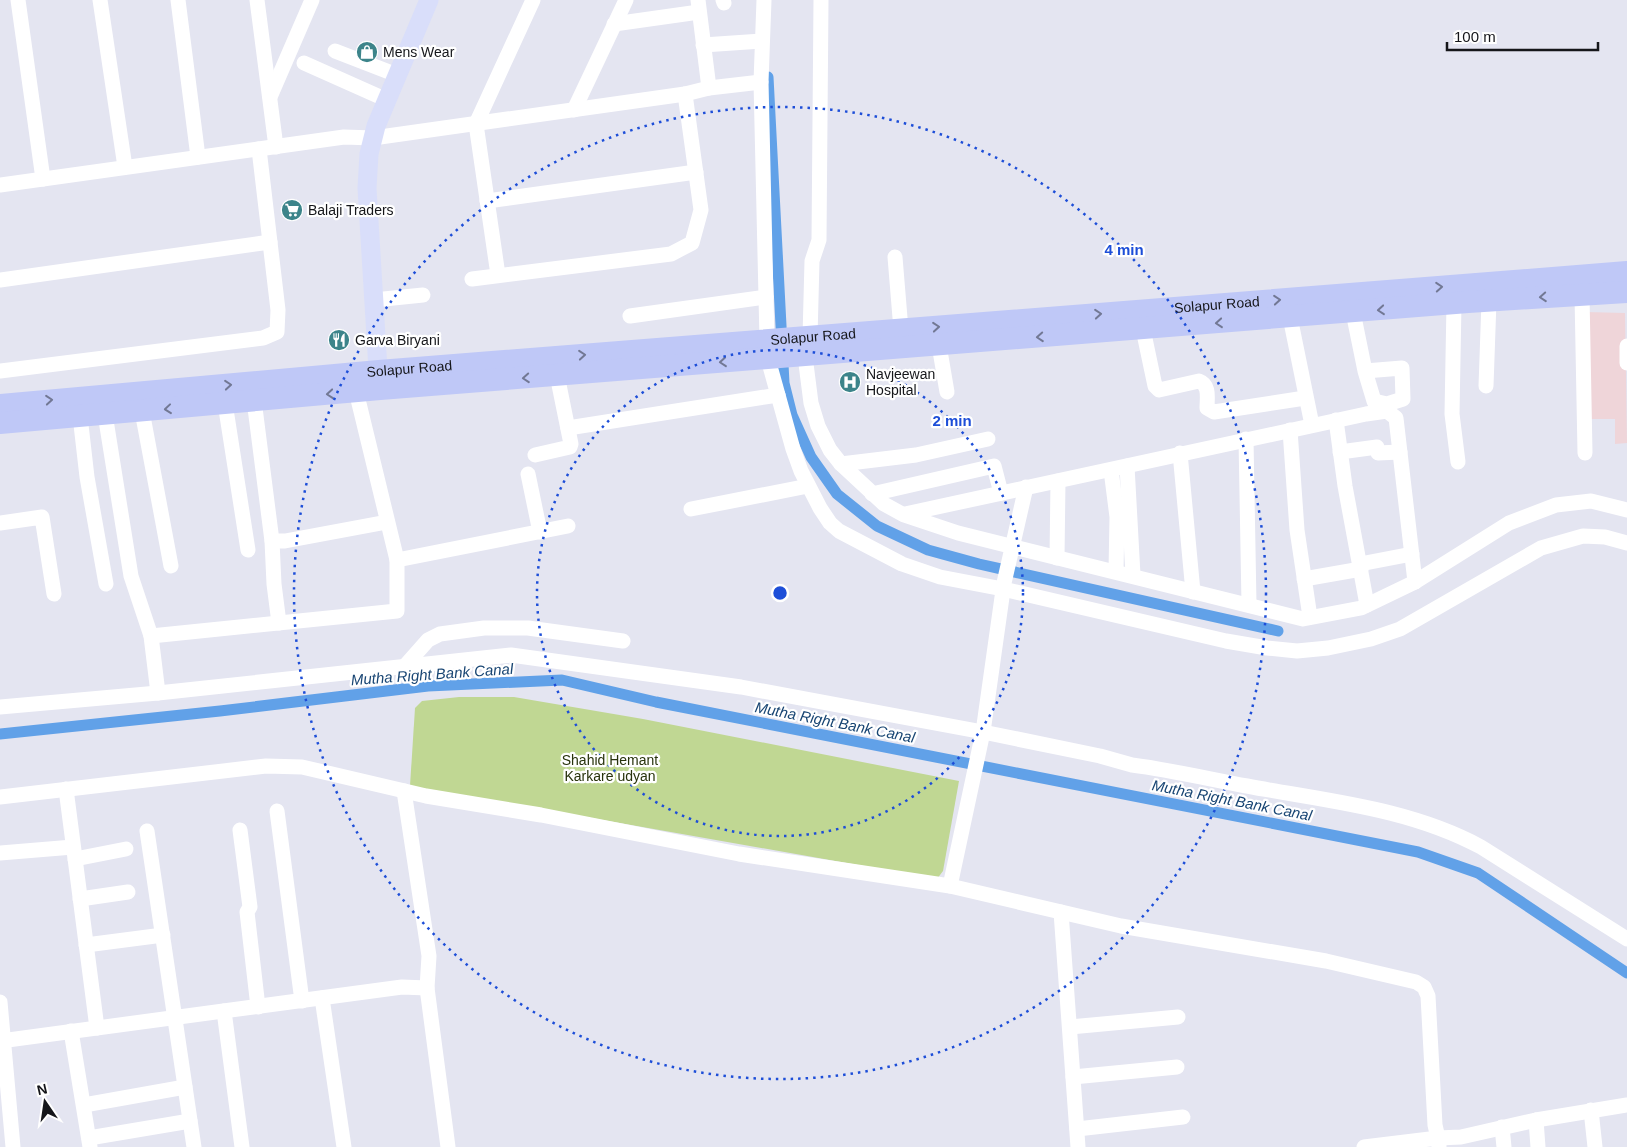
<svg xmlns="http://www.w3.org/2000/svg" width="1627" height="1147" viewBox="0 0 1627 1147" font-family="Helvetica,sans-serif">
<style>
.commercial{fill:#efd5d9}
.green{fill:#c0d793}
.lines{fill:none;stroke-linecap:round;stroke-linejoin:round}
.canal{stroke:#61a1e8;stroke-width:11}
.minor{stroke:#fff;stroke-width:15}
.major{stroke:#d9defa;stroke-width:19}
.highway{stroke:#bfc8f7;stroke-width:22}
.oneway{stroke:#727894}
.ring{fill:none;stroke:#1d4ed8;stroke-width:2.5;stroke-dasharray:2.5 5}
.labels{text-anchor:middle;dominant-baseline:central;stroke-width:4.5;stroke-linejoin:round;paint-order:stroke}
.poi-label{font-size:14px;fill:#15161a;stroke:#fff;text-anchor:start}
.street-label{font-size:14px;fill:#15161a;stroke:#fff}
.park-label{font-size:14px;fill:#28330c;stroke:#fff}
.water-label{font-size:15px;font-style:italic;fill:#184573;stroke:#fff}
.centre{fill:#1d4ed8;stroke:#fff;stroke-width:2.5}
.ring-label{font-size:15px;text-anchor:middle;font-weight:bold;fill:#1d4ed8;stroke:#fff;stroke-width:4.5;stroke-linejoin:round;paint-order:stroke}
</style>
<rect width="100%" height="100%" fill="#e4e5f1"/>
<!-- commercial -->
<path class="commercial" d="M 1586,312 L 1625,313 L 1627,443 L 1615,444 L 1615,419 L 1589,419 Z"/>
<!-- green -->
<path class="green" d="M 459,697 L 514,697 L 643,719 L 959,781 L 943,871 L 937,879 L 410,786 L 415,708 L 422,701 Z"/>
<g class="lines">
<!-- canal -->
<g class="canal">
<path d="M 768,77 L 784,383 L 792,415 L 811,457 L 837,494 L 877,526 L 928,550 L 979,564 L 1278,631"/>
<path d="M 0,734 L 220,711 L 428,686 L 562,680 L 656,702 L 1418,852 L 1478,873 L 1627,973"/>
</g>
<!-- minor -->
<g class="minor">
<path d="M 18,0 L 43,179"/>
<path d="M 100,0 L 125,167"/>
<path d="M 178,0 L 198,157"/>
<path d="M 257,0 L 276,147"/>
<path d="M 698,0 L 709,88"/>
<path d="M 723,0 L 724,3"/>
<path d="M 764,0 L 761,82 L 767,340"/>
<path d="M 821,0 L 819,240 L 812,261 L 810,337 L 805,356 L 811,403 L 818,426 L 830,450 L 841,464 L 884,504 L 904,515 L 958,533 L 1303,619 L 1361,608 L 1415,582 L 1509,523 L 1556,505 L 1591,501 L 1627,510"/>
<path d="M 614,24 L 699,12"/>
<path d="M 703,45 L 762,41"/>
<path d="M 335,51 L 397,75"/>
<path d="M 304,63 L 387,100"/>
<path d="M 270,97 L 312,0"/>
<path d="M 574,110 L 626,0"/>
<path d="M 0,185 L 344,137 L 373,138 L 685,94 L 709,88 L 761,82"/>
<path d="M 487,201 L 696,172"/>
<path d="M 895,257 L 901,330"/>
<path d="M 498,275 L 476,124 L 533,0"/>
<path d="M 472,279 L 671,254 L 692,243 L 701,210 L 685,94"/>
<path d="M 0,280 L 270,242"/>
<path d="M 1582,295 L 1585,453"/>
<path d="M 374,300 L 423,295"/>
<path d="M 1454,303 L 1452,414 L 1458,462"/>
<path d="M 1353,312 L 1365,371 L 1374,401 L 1387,404 L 1403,399 L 1402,368 L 1365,371"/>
<path d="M 630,316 L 766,297"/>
<path d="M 1290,317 L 1312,425"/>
<path d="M 1143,329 L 1155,386 L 1159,390 L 1199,381 C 1210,385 1207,398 1207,408 L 1214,412 L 1305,398"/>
<path d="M 939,345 L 947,392"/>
<path d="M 1627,346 L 1627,363"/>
<path d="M 768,359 L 793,449 L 801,471 L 820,508 L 830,523 L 839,531 L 902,564 L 940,577 L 1003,589 L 1226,641 L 1267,648 L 1297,651 L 1328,648 L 1371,639 L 1400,629 L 1541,548 L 1583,536 L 1605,537 L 1627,543"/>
<path d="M 0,371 L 263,338 L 277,332 L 278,310 L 259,149"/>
<path d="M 1486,386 L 1489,301"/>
<path d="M 254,400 L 272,541 L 274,584 L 279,623"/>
<path d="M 225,403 L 248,550"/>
<path d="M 142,411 L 171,566"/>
<path d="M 105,414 L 131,576 L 151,636 L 158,693"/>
<path d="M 80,416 L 87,477 L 106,584"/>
<path d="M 1336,420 L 1345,486 L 1367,605"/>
<path d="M 568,428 L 778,395"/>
<path d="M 1290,430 L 1297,530 L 1310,617"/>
<path d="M 1246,439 L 1249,604"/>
<path d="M 1340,452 L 1377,447 L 1378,453 L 1400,452"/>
<path d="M 1180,453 L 1193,592"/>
<path d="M 535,455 L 570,447 L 571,444 L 557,375"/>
<path d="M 841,464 L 916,455 L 988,439"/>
<path d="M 1127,466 L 1133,575"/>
<path d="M 1111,470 L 1117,517 L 1116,571"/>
<path d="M 528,474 L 540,532"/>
<path d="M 872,494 L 994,466 L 1001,493"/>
<path d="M 691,509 L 808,486"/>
<path d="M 905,514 L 1366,414 L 1387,411 L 1396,418 L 1415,582"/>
<path d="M 0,523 L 42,517 L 54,594"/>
<path d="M 272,541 L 285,541 L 387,522"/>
<path d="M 1057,558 L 1058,481"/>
<path d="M 397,560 L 568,526"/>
<path d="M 1360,564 L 1412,554"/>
<path d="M 1304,579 L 1361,569"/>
<path d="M 151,636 L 397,611 L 397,560 L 356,391"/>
<path d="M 405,666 L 428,640 L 440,634 L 484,628 L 528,628 L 623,641"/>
<path d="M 0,707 L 158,693 L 511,655 L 741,687 L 983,732 L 1100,756 L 1132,765 C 1171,770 1209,779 1247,786 C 1326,801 1409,808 1481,847 L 1627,939"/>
<path d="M 66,789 L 97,1028"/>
<path d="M 0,797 L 266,766 L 302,767 L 426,796 L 541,815 L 739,854 L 950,886 L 1121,926 L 1326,961 L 1416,982 L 1424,987 L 1428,996 L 1435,1125 L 1438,1138 L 1461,1137 L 1536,1120 L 1627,1105"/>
<path d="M 277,811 L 302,1001"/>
<path d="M 240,830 L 250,907 L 247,912 L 258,1007"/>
<path d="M 147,831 L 194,1147"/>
<path d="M 0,853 L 73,847"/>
<path d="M 75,859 L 126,849"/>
<path d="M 950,886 L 983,732 L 1004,583 L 1026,487"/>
<path d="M 80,899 L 128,892"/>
<path d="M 1061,912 L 1078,1147"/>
<path d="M 86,945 L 163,935"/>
<path d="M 427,988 L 448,1147"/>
<path d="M 322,998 L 344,1147"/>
<path d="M 0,1002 L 13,1147"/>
<path d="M 224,1011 L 242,1147"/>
<path d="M 1070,1027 L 1178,1017"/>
<path d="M 71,1031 L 90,1147"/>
<path d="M 0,1041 L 402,987 L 427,988 L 429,956 L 404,791"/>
<path d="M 1073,1077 L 1177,1067"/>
<path d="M 84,1105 L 185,1087"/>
<path d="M 1591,1110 L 1595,1147"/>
<path d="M 1536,1120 L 1538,1147"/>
<path d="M 1502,1127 L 1504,1147"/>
<path d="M 1077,1129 L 1183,1117"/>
<path d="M 89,1138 L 190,1121"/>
<path d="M 1364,1147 L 1438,1138 L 1439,1146"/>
</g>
<!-- major -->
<path class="major" d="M 379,386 L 367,188 L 369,154 L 376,126 L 429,0"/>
<!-- highway -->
<g class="highway">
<path id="s1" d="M 0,405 L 379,371 L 1627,272"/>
<path d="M 0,423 L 380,389 L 1468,302 L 1627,292"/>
</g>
</g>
<!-- one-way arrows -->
<defs><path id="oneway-chevron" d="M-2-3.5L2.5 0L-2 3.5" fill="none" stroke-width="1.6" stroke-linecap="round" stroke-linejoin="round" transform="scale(1.25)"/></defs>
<g class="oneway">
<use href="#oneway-chevron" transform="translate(1439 287) rotate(-4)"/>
<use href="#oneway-chevron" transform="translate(1543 297) rotate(176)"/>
<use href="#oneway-chevron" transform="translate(1277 300) rotate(-5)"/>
<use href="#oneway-chevron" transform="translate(1381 310) rotate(175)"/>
<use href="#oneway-chevron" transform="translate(1098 314) rotate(-5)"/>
<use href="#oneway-chevron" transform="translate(1219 323) rotate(175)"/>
<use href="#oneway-chevron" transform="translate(936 327) rotate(-5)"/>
<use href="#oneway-chevron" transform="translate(1040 337) rotate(176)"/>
<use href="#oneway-chevron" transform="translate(582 355) rotate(-5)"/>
<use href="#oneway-chevron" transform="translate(723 362) rotate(175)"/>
<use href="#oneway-chevron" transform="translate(526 378) rotate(176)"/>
<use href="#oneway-chevron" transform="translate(228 385) rotate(-5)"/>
<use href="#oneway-chevron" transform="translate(330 394) rotate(175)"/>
<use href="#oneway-chevron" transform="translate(49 400) rotate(-5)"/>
<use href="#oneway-chevron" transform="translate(168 409) rotate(174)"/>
</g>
<!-- distance rings -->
<g class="ring">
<circle cx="780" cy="593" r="243"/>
<circle cx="780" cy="593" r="486"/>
</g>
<!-- icons -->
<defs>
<g id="shop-disc" transform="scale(1.125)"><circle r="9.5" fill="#3c848a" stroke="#fff"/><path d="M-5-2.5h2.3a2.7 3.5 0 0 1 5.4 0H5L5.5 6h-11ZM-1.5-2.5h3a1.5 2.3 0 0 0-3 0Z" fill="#fff"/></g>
<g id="supermarket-disc" transform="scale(1.125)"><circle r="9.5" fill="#3c848a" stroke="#fff"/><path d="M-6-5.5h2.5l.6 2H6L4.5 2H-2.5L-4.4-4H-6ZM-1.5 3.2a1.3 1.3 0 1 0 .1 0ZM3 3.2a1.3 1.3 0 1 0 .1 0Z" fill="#fff"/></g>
<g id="restaurant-disc" transform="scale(1.125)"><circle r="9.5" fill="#3c848a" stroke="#fff"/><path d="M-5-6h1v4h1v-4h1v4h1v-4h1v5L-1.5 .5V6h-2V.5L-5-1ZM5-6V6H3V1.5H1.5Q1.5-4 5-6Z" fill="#fff"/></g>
<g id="hospital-disc" transform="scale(1.125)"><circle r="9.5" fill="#3c848a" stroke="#fff"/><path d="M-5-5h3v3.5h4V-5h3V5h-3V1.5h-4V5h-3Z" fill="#fff"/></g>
</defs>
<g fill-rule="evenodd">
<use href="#shop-disc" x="367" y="52"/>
<use href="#supermarket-disc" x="292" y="210"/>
<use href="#restaurant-disc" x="339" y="340"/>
<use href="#hospital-disc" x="850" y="382"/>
</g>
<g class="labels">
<!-- poi labels -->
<g class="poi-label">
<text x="383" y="52">Mens Wear</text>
<text x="308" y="210">Balaji Traders</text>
<text x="355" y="340">Garva Biryani</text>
<text x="866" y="374">Navjeewan<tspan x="866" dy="16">Hospital</tspan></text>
</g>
<!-- street labels -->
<g class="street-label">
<text stroke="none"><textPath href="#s1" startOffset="1221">Solapur Road</textPath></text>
<text stroke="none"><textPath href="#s1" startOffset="816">Solapur Road</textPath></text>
<text stroke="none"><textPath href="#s1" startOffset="411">Solapur Road</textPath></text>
</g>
<!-- park labels -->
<g class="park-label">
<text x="610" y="760">Shahid Hemant<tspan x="610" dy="16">Karkare udyan</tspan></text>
</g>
<!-- water labels -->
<g class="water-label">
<text transform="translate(432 674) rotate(-4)">Mutha Right Bank Canal</text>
<text transform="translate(835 722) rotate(11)">Mutha Right Bank Canal</text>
<text transform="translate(1232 800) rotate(11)">Mutha Right Bank Canal</text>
</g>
</g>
<circle cx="780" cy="593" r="8" class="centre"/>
<g class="ring-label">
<text x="1124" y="255">4 min</text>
<text x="952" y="426">2 min</text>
</g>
<!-- north arrow -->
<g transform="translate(45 1102) rotate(347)" stroke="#ffffff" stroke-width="4" paint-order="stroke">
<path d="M0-4L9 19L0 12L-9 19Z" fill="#15161a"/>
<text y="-8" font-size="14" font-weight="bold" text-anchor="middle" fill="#15161a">N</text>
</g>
<!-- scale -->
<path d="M1447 42v8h151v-8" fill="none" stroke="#15161a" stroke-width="2.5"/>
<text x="1454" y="42" font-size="15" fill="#15161a" stroke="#ffffff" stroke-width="4" paint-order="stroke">100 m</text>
</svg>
